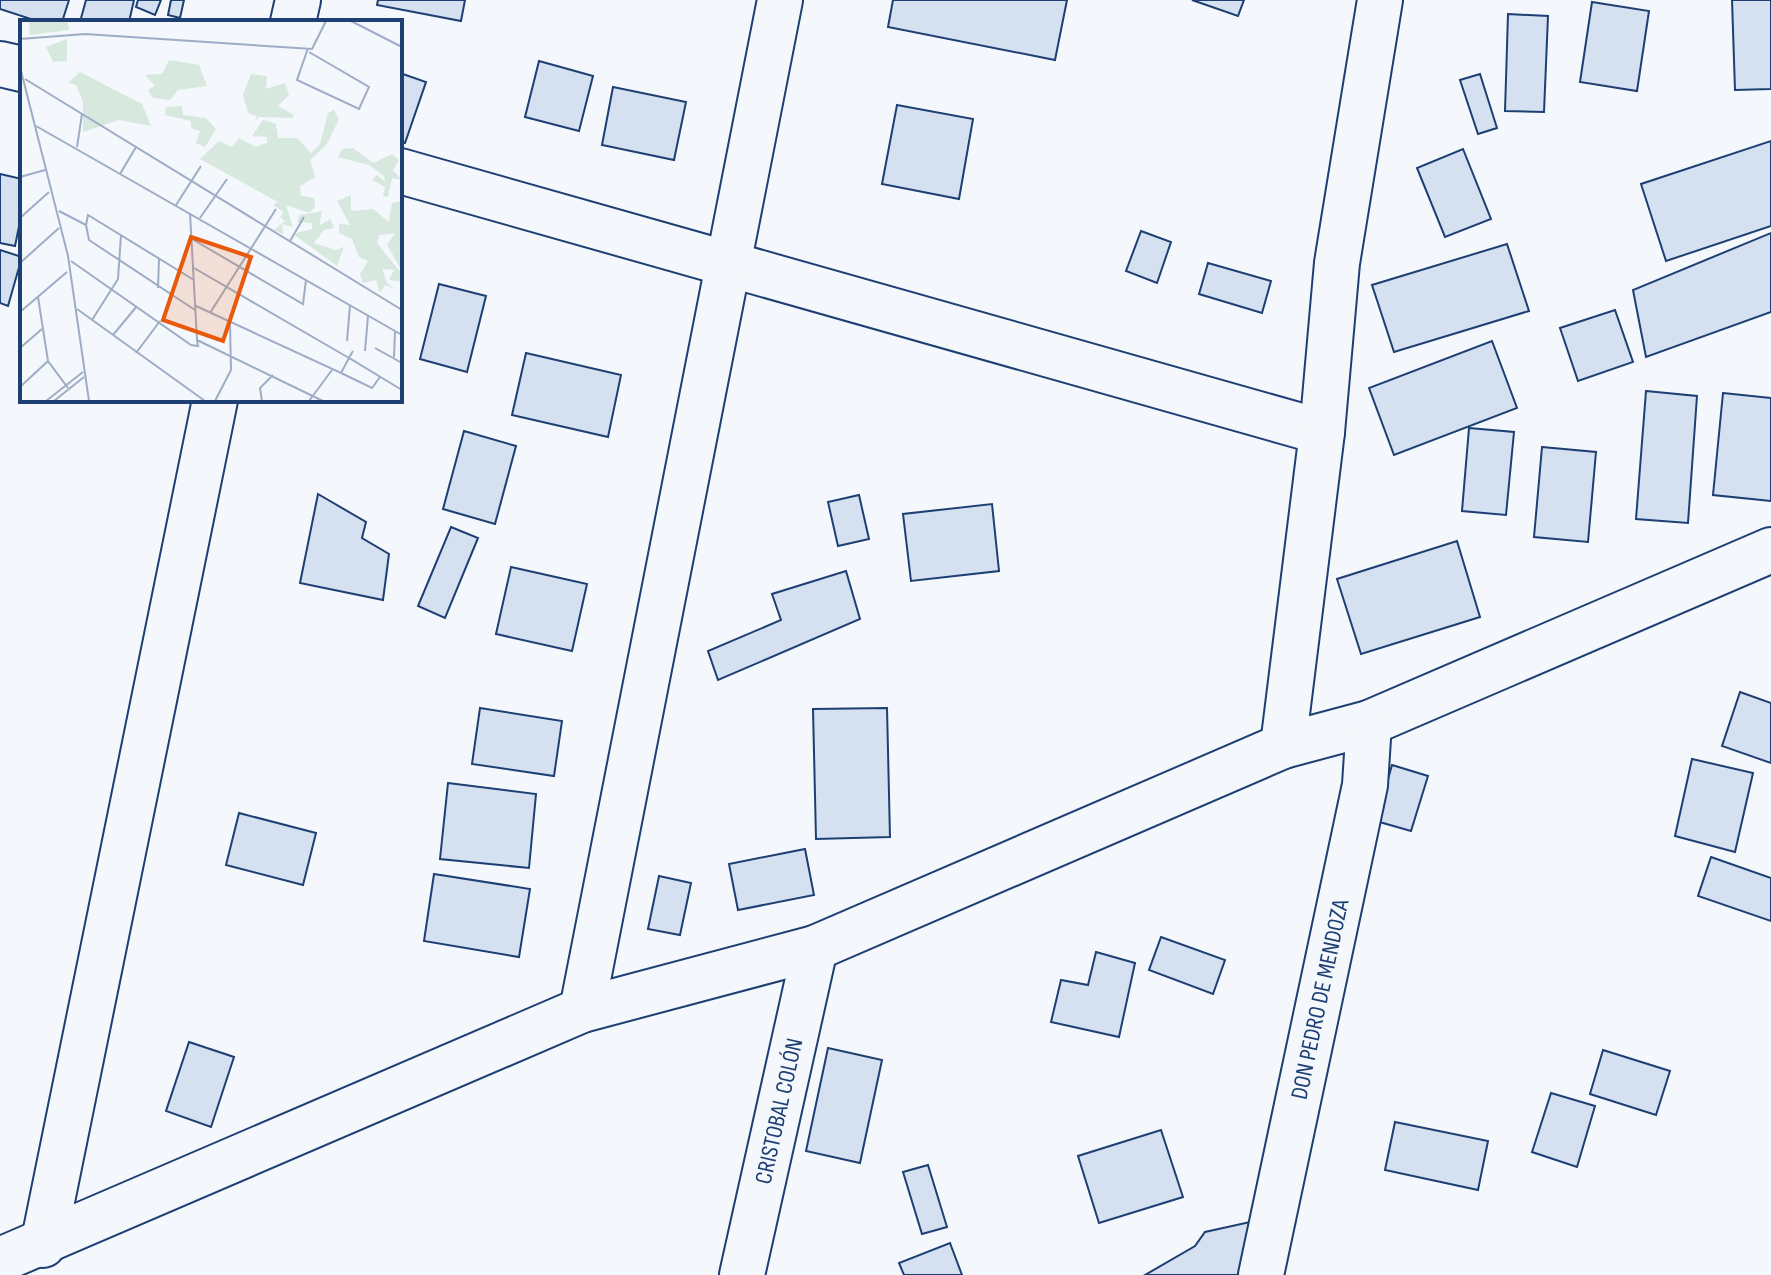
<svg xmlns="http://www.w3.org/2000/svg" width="1771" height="1275" viewBox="0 0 1771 1275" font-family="'Sofia Sans Condensed',sans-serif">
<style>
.building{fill:#d5e0f0;stroke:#1d3f73;stroke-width:2}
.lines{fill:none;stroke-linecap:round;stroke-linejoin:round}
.minor-casing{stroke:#1d3f73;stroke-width:48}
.minor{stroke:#f4f7fb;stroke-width:44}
.labels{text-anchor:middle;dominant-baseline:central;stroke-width:6;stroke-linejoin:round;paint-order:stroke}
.street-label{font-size:24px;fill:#1d3f73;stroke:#f4f7fb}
.inset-road{fill:none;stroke:#9eadc5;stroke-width:2}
.view{fill:#e8590c;fill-opacity:0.15;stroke:#e8590c;stroke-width:4}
.inset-edge{fill:none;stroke:#1d3f73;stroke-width:4}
</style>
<rect width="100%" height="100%" fill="#f4f7fb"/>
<!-- building -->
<g class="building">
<path d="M 0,0 L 69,0 L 62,22 L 40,22 L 0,9 Z"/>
<path d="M 86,0 L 134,0 L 129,22 L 80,22 Z"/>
<path d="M 138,0 L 161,0 L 155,15 L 136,7 Z"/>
<path d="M 171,0 L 184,0 L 180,18 L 168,15 Z"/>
<path d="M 378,0 L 465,0 L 461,21 L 377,5 Z"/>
<path d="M 893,0 L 1067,0 L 1055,60 L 888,27 Z"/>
<path d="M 1192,0 L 1244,0 L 1238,16 Z"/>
<path d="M 1732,0 L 1771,0 L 1771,89 L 1735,90 Z"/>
<path d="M 1592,2 L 1649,11 L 1637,91 L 1580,82 Z"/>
<path d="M 1508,14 L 1548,16 L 1544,112 L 1505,111 Z"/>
<path d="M 539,61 L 593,76 L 579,131 L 525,117 Z"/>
<path d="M 400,73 L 426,82 L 405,143 L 400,141 Z"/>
<path d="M 1480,74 L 1497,128 L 1478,134 L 1460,80 Z"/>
<path d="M 613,87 L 686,102 L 674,160 L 602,145 Z"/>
<path d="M 897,105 L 973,119 L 959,199 L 882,184 Z"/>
<path d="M 1771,141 L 1771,226 L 1666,261 L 1641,184 Z"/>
<path d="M 1463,149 L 1491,219 L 1445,237 L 1417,168 Z"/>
<path d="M 0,174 L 22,179 L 22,212 L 15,246 L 0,243 Z"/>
<path d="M 1141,231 L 1171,242 L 1157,283 L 1126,271 Z"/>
<path d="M 1771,233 L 1771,312 L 1646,357 L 1633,290 Z"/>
<path d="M 1507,244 L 1529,311 L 1394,352 L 1372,285 Z"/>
<path d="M 0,250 L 22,257 L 8,306 L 0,303 Z"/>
<path d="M 1208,263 L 1271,281 L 1262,313 L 1199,294 Z"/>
<path d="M 439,284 L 486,296 L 467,372 L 420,359 Z"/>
<path d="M 1615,310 L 1633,362 L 1578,381 L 1560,328 Z"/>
<path d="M 1492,341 L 1517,408 L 1394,455 L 1369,388 Z"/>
<path d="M 526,353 L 621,375 L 608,437 L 512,415 Z"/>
<path d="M 1646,391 L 1697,396 L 1688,523 L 1636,519 Z"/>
<path d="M 1723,393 L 1771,398 L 1771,501 L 1713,495 Z"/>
<path d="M 1469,428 L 1514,432 L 1506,515 L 1462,511 Z"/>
<path d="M 464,431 L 516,446 L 495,524 L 443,509 Z"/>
<path d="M 1542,447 L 1596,452 L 1588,542 L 1534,537 Z"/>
<path d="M 318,494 L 366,522 L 362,538 L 389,554 L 383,600 L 300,583 Z"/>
<path d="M 859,495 L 869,539 L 838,546 L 828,502 Z"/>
<path d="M 992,504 L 999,571 L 911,581 L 903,514 Z"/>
<path d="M 451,527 L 478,538 L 445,618 L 418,606 Z"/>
<path d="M 1457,541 L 1480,617 L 1361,654 L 1337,579 Z"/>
<path d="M 511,567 L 587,584 L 572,651 L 496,634 Z"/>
<path d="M 846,571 L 860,619 L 718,680 L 708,651 L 781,620 L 772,594 Z"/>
<path d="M 1740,692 L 1771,703 L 1771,763 L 1722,746 Z"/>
<path d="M 480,708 L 562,721 L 554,776 L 472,764 Z"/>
<path d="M 887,708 L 890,837 L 816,839 L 813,709 Z"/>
<path d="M 1692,759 L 1753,773 L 1735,852 L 1675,836 Z"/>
<path d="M 1392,765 L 1428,776 L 1411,831 L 1376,821 Z"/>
<path d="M 448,783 L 536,794 L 529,868 L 440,859 Z"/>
<path d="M 239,813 L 316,833 L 303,885 L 226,865 Z"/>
<path d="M 805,849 L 814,895 L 738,910 L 729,864 Z"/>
<path d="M 1711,857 L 1771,878 L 1771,921 L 1698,896 Z"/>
<path d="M 434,874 L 530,889 L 519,957 L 424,941 Z"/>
<path d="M 659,876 L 691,883 L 680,935 L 648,929 Z"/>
<path d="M 1161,937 L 1225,960 L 1213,994 L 1149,970 Z"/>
<path d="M 1096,952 L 1135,963 L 1119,1037 L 1051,1022 L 1061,980 L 1088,985 Z"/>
<path d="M 189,1042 L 234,1057 L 211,1127 L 166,1111 Z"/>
<path d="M 828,1048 L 882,1060 L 860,1163 L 806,1151 Z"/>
<path d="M 1603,1050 L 1670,1071 L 1656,1115 L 1590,1094 Z"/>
<path d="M 1551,1093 L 1595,1106 L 1577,1167 L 1532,1152 Z"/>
<path d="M 1395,1122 L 1488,1141 L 1478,1190 L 1385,1170 Z"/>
<path d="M 1161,1130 L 1183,1197 L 1099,1223 L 1078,1156 Z"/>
<path d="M 928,1165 L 947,1227 L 922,1234 L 903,1172 Z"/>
<path d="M 1250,1222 L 1238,1275 L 1145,1275 L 1195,1246 L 1205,1232 Z"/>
<path d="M 950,1243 L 962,1275 L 904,1275 L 899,1263 Z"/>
</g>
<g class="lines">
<!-- minor casing -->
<g class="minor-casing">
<g id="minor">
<path d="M 293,22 L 298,0"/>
<path d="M 0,64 L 22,69"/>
<path d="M 400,171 L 1322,432"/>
<path d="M 1283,746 L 1322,432 L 1337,263 L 1380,0"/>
<path d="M 582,1010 L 780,0"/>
<path d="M 43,1245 L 215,400"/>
<path d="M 0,1260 L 582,1010 L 815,948 L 1283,746 L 1369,723 L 1771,550"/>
<path id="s1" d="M 742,1275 L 815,948"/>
<path id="s2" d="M 1261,1275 L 1365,785 L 1369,723"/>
</g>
</g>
<!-- minor -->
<use href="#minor" class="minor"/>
</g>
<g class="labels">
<!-- street labels -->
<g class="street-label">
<text stroke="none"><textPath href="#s2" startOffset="282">DON PEDRO DE MENDOZA</textPath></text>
<text stroke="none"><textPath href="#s1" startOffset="168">CRISTOBAL COLÓN</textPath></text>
</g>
</g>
<!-- overview -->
<g transform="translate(20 20)">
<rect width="382" height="382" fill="#f4f7fb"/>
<path d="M 9,1 L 48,1 L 49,10 L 10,15 ZM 47,19 L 47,41 L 33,42 L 26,27 ZM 149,40 L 179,45 L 187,66 L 158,70 L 150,80 L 133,78 L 128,70 L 135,66 L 125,55 L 142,54 ZM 60,52 L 122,84 L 131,106 L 99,100 L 63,112 L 63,82 L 56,65 L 48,63 ZM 231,54 L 247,56 L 246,69 L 265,63 L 269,75 L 258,86 L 274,95 L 272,98 L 239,97 L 234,102 L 237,96 L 228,93 L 223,75 ZM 162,86 L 163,95 L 186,98 L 196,109 L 185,127 L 176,123 L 180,111 L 171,108 L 171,101 L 145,95 L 146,87 ZM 314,90 L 319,99 L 307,124 L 290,140 L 295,157 L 280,166 L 281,176 L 294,178 L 295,187 L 289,193 L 266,185 L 273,207 L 262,204 L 263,214 L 254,210 L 265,201 L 260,197 L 264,192 L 253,185 L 258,182 L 180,139 L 199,121 L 212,127 L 219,118 L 236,127 L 247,123 L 247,117 L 232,116 L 243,100 L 256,104 L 258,118 L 277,118 L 291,133 L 300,124 L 308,93 ZM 333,128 L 353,143 L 372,134 L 379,140 L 373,150 L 382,160 L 372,158 L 368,177 L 363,176 L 365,167 L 352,160 L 357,155 L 365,162 L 364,156 L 349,145 L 318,137 L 322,129 ZM 331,175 L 331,191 L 353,189 L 369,202 L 372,183 L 382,181 L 382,251 L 367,225 L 375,213 L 359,215 L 357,223 L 382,254 L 382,262 L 369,260 L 374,250 L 362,249 L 367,263 L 375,269 L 365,265 L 360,273 L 356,260 L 343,263 L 340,254 L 348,241 L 339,237 L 332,219 L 319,213 L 319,204 L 330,205 L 317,181 ZM 302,191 L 299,206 L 310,199 L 314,208 L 304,210 L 294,223 L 315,230 L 324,227 L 317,246 L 273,214 L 292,209 L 292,203 L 277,202 L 280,195 Z" fill="#d7e8df"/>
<path class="inset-road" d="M 331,1 L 382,27M 0,19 L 65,14 L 292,29 L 306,1M 288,28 L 277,60 L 339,89 L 349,67 L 289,32M 0,47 L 48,236 L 69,381M 5,59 L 382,290M 16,106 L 382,315M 57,127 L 62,94M 100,154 L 116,127M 0,157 L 25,150M 156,185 L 181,146M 39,191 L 66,205 L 69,220 L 175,290M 170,193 L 177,320 L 303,381M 0,198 L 29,172M 180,198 L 207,159M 66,205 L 68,195 L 174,260M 172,219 L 283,284 L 286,260M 270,221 L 284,197M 51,241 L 171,325 L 178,326 L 177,320M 0,243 L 39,208M 174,248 L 329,338 L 333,331M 138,268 L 139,239M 18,277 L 28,341 L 48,368M 176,286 L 321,353 L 329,338 L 382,370M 57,289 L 185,381M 0,292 L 47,252M 190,293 L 256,189M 72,300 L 98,259 L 101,215M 93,315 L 117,286M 327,321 L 330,285M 0,328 L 22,309M 355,328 L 382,343M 345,331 L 348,296M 116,333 L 140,301M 374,337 L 375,311M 321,353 L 352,368 L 360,357M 0,367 L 28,341M 26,381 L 63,352M 34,381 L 64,357M 195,381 L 211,350 L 210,304M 242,381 L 240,368 L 253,355M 289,381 L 312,350"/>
<path class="view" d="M 171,217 L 231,237 L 203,321 L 143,300 Z"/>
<rect width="382" height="382" class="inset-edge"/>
</g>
</svg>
